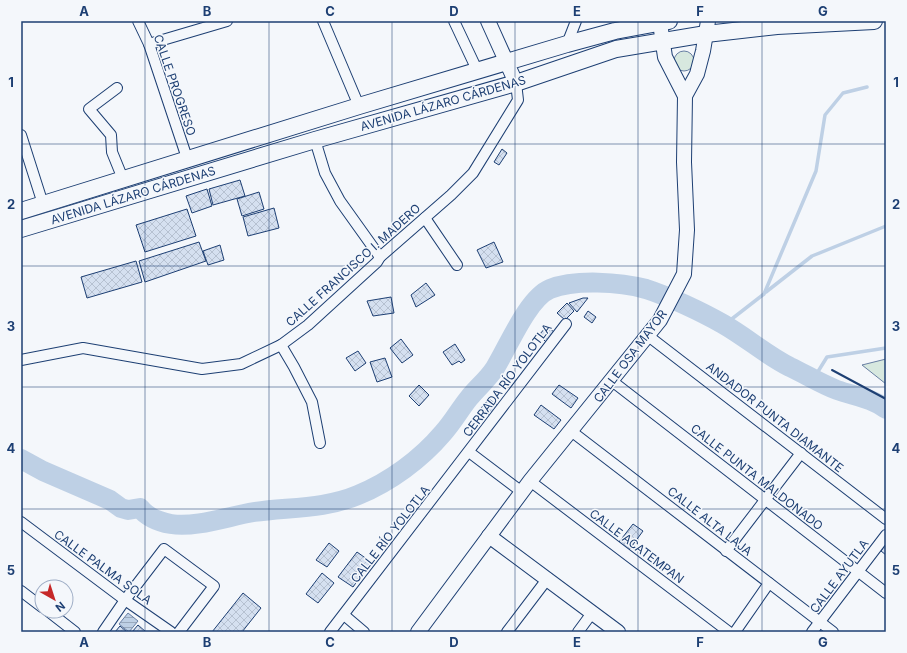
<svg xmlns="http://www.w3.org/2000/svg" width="907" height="653" viewBox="0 0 907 653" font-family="Inter,sans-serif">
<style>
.grass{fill:#d7e8df;stroke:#687fa3}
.water{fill:url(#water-rules);stroke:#687fa3}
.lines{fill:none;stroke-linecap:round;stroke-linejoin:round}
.stream{stroke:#bed0e5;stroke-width:3.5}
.river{stroke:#bed0e5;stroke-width:20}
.building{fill:url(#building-cross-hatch);stroke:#1d3f73}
.street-casing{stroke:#1d3f73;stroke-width:12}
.secondary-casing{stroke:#1d3f73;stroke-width:16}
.primary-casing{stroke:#1d3f73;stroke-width:18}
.street{stroke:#f4f7fb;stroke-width:10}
.secondary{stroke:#f4f7fb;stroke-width:14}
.primary{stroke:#f4f7fb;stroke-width:16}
.wall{stroke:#1d3f73;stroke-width:2}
.grid{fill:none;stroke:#1d3f73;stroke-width:1;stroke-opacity:0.55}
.labels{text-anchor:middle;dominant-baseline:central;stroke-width:3;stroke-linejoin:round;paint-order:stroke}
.street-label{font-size:12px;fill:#1d3f73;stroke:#f4f7fb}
.neatline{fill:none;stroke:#1d3f73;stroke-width:1.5}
.grid-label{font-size:13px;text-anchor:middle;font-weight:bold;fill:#1d3f73}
</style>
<defs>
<pattern id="water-rules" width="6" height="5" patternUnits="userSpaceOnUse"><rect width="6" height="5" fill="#bed0e5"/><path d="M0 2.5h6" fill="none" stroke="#9aaabe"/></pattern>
<pattern id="building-cross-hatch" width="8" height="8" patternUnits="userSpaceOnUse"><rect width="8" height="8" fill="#d5e0f0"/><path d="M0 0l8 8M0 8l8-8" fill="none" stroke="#b6c1d1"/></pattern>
</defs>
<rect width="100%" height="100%" fill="#f4f7fb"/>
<!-- grass -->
<g class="grass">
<circle cx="684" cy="61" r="10"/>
<path d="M 886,359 L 886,384 L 862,365 Z"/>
</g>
<!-- water -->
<path class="water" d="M 128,613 L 138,621 L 129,632 L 119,624 Z"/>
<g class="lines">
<!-- stream -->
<g class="stream">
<path d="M 766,292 L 812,256 L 886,226"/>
<path d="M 724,325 L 764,294 L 816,171 L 825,115 L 843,93 L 867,87"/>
<path d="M 814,378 L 827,357 L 886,348"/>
</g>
<!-- river -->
<path class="river" d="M 21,459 L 43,471 L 110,500 L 121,508 L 128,510 L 140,508 C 147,517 160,522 171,524 C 196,528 229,516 254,512 C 289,507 325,509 358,495 C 390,482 421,459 443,433 C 453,422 460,409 469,398 C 477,388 488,379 495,368 C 508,347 528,298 550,289 C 575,279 620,282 646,289 C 668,296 702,312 723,324 C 746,337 766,355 790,367 C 805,374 821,384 837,390 C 854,396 872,398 886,409"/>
</g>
<!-- building -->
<g class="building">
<path d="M 502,149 L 507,153 L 499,165 L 494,162 Z"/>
<path d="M 240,180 L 245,196 L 213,205 L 209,189 Z"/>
<path d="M 207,189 L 212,206 L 192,213 L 186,196 Z"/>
<path d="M 259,192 L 264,209 L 242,216 L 237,199 Z"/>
<path d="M 274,208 L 279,228 L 248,236 L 243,217 Z"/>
<path d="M 187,209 L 196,236 L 145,252 L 136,225 Z"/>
<path d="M 199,242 L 206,261 L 145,282 L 139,261 Z"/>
<path d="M 494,242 L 503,262 L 486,268 L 477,250 Z"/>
<path d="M 220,245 L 224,260 L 208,265 L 203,251 Z"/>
<path d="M 136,261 L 142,282 L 87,298 L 81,277 Z"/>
<path d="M 426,283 L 435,295 L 416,307 L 411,295 Z"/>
<path d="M 391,297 L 394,313 L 373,316 L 367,301 Z"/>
<path d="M 583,298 L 588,298 L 577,312 L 569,303 Z"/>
<path d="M 567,303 L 574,311 L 565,320 L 557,313 Z"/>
<path d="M 588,311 L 596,317 L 592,323 L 584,317 Z"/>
<path d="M 547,326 L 555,333 L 546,342 L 539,335 Z"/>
<path d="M 401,339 L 413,355 L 402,363 L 390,348 Z"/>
<path d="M 455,344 L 465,360 L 461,363 L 459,361 L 452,365 L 443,352 Z"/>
<path d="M 358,351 L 366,363 L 355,371 L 346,358 Z"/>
<path d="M 385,358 L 392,377 L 377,382 L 370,362 Z"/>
<path d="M 419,385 L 429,395 L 419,406 L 409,396 Z"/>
<path d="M 559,385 L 578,398 L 571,408 L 552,394 Z"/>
<path d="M 489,399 L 499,406 L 490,416 L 481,408 Z"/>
<path d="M 541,405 L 561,420 L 554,429 L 534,415 Z"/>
<path d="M 633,524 L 643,531 L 629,550 L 619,542 Z"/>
<path d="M 329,543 L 339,551 L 327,567 L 316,560 Z"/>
<path d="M 886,543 L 886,555 L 881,551 Z"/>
<path d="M 357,552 L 371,562 L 353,587 L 338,577 Z"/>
<path d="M 322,573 L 334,583 L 318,603 L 306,594 Z"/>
<path d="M 243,593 L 261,608 L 242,632 L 212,632 Z"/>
<path d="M 138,625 L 146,632 L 132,632 Z"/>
<path d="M 120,626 L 127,632 L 115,632 Z"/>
</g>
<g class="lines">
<!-- street casing -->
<g class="street-casing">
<g id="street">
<path d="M 138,21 L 149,44 L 187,158"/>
<path d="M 323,21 L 359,106"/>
<path d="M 454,21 L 478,72"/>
<path d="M 149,44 L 227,21"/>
<path d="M 567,44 L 576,21"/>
<path d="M 117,88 L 89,109 L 111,135 L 112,152 L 123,179"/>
<path d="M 21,135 L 43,204"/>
<path d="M 315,140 L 325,173 L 340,201 L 380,257"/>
<path d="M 425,218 L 457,265"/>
<path d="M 647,335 L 886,519"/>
<path d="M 281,345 L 294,367 L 312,402 L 320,443"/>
<path d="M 21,360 L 83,348 L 202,369 L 241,364 L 281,345 L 308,325 L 377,262 L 380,257 L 451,195 L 473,173 L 518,100 L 516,83"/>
<path d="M 612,381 L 886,593"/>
<path d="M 571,431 L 833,632"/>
<path d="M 469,452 L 522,492"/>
<path d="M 530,481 L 729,632"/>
<path d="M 21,522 L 125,600 L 171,632"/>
<path d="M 726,551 L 801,453"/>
<path d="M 21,591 L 42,607"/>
<path d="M 48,611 L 75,632"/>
<path d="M 344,615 L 364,632"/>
<path d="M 103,632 L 125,600 L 164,549 L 214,586 L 179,632"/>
<path d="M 330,632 L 566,324"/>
<path d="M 507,632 L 548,578"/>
<path d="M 578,632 L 592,613"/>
<path d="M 735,632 L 769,583"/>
<path d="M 812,632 L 886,535"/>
</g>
</g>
<!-- secondary casing -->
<g class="secondary-casing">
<g id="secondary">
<path d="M 488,21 L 516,83"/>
<path d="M 660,23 L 665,57 L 685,96"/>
<path d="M 489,536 L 618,632"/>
<path d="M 418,632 L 530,481 L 660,320 L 684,274 L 687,230 L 684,162 L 685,96 L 697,74 L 703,51 L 708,21"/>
</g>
</g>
<!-- primary casing -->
<g class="primary-casing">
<g id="primary">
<path d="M 21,211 L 359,106 L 567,44 L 615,31 L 669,21"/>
<path d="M 21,229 L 315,140 L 516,83 L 616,49 L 706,34 L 777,26 L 874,21"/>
</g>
</g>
<!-- street -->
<use href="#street" class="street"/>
<!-- secondary -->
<use href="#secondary" class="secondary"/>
<!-- primary -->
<use href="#primary" class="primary"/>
<!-- wall -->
<path class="wall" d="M 832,370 L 886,399"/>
</g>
<!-- grid -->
<path class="grid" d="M 145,21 L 145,632M 269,21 L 269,632M 392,21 L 392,632M 515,21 L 515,632M 638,21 L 638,632M 762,21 L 762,632M 21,144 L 886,144M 21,266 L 886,266M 21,387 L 886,387M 21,509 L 886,509"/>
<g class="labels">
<!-- street labels -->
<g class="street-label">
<text transform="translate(175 85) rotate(71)">CALLE PROGRESO</text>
<text transform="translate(443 103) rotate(-16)">AVENIDA LÁZARO CÁRDENAS</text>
<text transform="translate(133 195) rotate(-17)">AVENIDA LÁZARO CÁRDENAS</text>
<text transform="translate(353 265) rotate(-42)">CALLE FRANCISCO I. MADERO</text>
<text transform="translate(630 356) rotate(-53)">CALLE OSA MAYOR</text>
<text transform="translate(507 380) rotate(-53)">CERRADA RÍO YOLOTLA</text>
<text transform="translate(775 417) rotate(38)">ANDADOR PUNTA DIAMANTE</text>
<text transform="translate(757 477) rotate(38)">CALLE PUNTA MALDONADO</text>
<text transform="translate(710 521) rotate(38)">CALLE ALTA LAJA</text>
<text transform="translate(390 534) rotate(-52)">CALLE RÍO YOLOTLA</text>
<text transform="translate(637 546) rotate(37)">CALLE ACATEMPAN</text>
<text transform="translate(103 567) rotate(36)">CALLE PALMA SOLA</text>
<text transform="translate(839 576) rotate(-53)">CALLE AYUTLA</text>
</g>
</g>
<!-- border -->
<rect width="907" height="653" fill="none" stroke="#f4f7fb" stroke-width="44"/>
<!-- north arrow -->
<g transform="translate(54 599) rotate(141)"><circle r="19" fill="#f4f7fb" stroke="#9eadc5"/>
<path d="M0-3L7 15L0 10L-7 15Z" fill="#c62828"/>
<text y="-6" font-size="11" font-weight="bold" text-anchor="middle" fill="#1d3f73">N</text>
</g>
<rect x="22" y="22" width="863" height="609" class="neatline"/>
<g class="grid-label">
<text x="84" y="16">A</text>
<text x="207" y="16">B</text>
<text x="330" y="16">C</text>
<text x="454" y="16">D</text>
<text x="577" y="16">E</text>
<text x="700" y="16">F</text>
<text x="823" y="16">G</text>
<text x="11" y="87">1</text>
<text x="896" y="87">1</text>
<text x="11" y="209">2</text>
<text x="896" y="209">2</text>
<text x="11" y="331">3</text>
<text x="896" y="331">3</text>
<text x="11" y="453">4</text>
<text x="896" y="453">4</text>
<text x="11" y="575">5</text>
<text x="896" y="575">5</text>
<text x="84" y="647">A</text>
<text x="207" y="647">B</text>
<text x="330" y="647">C</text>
<text x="454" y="647">D</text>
<text x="577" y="647">E</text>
<text x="700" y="647">F</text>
<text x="823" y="647">G</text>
</g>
</svg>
